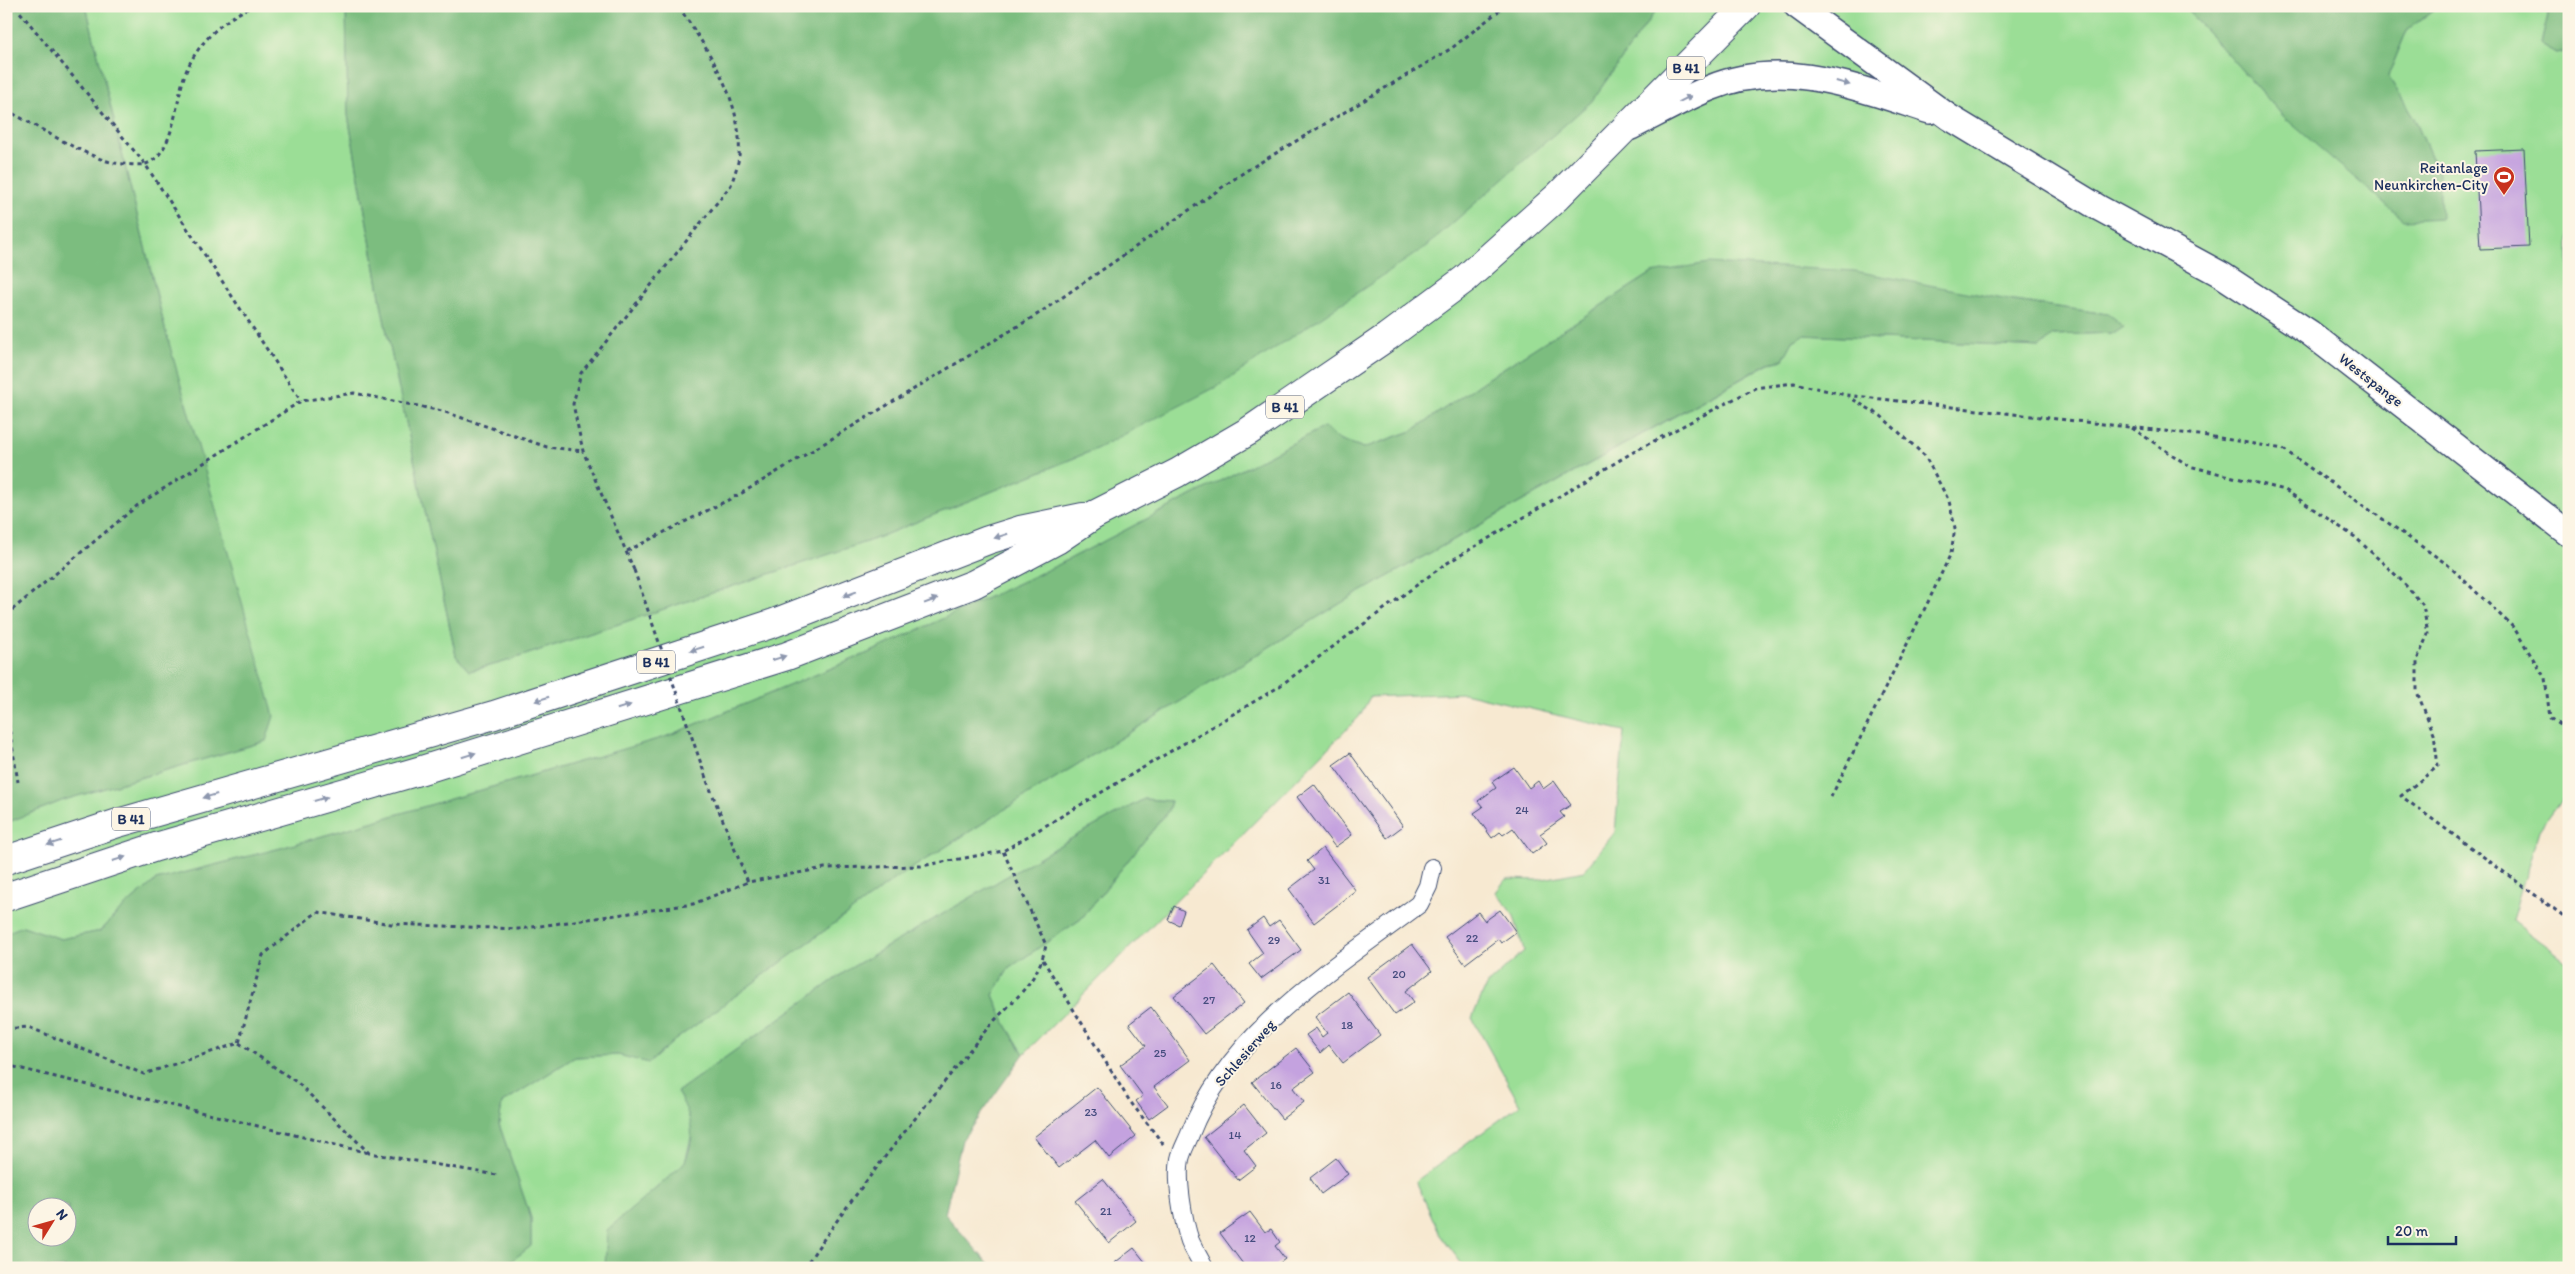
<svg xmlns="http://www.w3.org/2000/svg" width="2575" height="1274" viewBox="0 0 2575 1274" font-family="Itim,sans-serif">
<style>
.green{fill:#9bde96;stroke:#5b867a}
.forest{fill:#7cbd7f;stroke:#4c766e;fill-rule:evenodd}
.building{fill:#c4a2df}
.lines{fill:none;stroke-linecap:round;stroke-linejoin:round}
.street-casing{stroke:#3c4b6f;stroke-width:20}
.secondary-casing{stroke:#3c4b6f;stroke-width:28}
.primary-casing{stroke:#3c4b6f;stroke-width:30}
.highway-casing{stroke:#3c4b6f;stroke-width:30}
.path{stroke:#3c4b6f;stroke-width:3;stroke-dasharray:4 4;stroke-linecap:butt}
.street{stroke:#fff;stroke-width:18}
.secondary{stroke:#fff;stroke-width:25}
.primary{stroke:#fff;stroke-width:28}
.highway{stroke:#fff;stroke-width:28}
.path-bridge{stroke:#3c4b6f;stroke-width:3;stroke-dasharray:4 4;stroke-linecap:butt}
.oneway{fill:#8d97ae}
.labels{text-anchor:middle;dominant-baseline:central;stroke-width:4;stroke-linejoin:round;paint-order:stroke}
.number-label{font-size:12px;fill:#454c7e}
.shield{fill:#fcf5e5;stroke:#5e6a86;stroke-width:1}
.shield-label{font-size:14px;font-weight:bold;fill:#1b2f5e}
.poi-label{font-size:15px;fill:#1b2f5e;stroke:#fcf5e5;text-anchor:end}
.street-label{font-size:15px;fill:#1b2f5e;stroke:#fcf5e5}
</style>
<rect width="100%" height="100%" fill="#fcf5e5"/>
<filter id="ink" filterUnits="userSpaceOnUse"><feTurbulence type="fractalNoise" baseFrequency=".02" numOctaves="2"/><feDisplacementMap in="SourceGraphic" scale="10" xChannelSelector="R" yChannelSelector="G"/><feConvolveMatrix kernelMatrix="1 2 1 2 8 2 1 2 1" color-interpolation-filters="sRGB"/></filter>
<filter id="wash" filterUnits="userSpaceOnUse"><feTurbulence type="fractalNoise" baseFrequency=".0096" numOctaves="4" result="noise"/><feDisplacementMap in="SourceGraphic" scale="20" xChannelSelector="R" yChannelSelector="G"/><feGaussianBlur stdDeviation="1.12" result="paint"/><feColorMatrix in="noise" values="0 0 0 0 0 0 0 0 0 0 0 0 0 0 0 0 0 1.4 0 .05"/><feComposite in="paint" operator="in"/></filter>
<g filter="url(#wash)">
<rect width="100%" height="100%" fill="#f7e9d1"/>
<!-- green -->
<path class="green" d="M 86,6 L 346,6 L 348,115 L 383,314 L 456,656 L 469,671 L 501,663 L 872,540 L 1094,450 L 1591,102 L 1659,6 L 2184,6 L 2286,119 L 2439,174 L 2414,118 L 2388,76 L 2407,30 L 2439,6 L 2545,6 L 2548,15 L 2541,44 L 2557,53 L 2569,50 L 2569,788 L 2539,830 L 2512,920 L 2569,964 L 2569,1268 L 1465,1268 L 1440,1235 L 1416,1181 L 1520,1105 L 1472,1018 L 1486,986 L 1524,951 L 1514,916 L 1496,892 L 1506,879 L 1538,880 L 1584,871 L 1615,832 L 1624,731 L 1464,693 L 1370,697 L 1359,717 L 1024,1054 L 1006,1025 L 993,995 L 1009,968 L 1081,919 L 1168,811 L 1171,801 L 1144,799 L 1067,841 L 849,969 L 677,1092 L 688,1111 L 693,1129 L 685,1163 L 608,1230 L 605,1268 L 502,1268 L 531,1246 L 531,1218 L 499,1124 L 502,1103 L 575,1057 L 618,1055 L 650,1062 L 675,1040 L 898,877 L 1029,794 L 1346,600 L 1770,363 L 1783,360 L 1793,341 L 1804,335 L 2040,347 L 2053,335 L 2115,333 L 2108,314 L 2014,301 L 1652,273 L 1488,378 L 1412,431 L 1364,448 L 1336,438 L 1324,427 L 1058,565 L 873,651 L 665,737 L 281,848 L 156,880 L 118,912 L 101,931 L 61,939 L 23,926 L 6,933 L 6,823 L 64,800 L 266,741 Z"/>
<!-- forest -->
<g class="forest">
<path d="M 6,6 L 86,6 L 164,325 L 274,716 L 266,741 L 64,800 L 6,823 Z"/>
<path d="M 346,6 L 1659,6 L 1591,102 L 1424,248 L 1220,385 L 1094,450 L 872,540 L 501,663 L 469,671 L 456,656 L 383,314 L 348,115 Z"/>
<path d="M 2184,6 L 2439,6 L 2407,30 L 2388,76 L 2414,118 L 2439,174 L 2441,218 L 2404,220 L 2286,119 Z"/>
<path d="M 2545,6 L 2569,6 L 2569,50 L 2557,53 L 2541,44 L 2548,15 Z"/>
<path d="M 1708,263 L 1855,271 L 2014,301 L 2108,314 L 2124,327 L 2115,333 L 2053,335 L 2040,347 L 1804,335 L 1793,341 L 1783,360 L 1769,363 L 1346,600 L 1029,794 L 898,877 L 675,1040 L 649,1063 L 618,1055 L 575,1057 L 502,1103 L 499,1124 L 531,1218 L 531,1246 L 502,1268 L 6,1268 L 6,933 L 23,926 L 61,939 L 101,931 L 118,912 L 156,880 L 281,848 L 665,737 L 873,651 L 1058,565 L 1324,427 L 1336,438 L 1364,448 L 1412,431 L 1488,378 L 1652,273 ZM 68,1206 L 68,1236 L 38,1236 L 38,1206 Z"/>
<path d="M 1144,799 L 1171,801 L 1168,811 L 1081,919 L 1009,968 L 993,995 L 1006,1025 L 1024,1054 L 962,1140 L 945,1214 L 992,1268 L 605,1268 L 607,1230 C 618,1220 682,1168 685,1161 C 697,1135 691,1115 677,1092 L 849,969 L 1067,841 Z"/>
</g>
<g id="blocks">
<!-- building -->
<g class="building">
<path d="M 2524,149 L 2529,247 L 2480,249 L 2475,151 Z"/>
<path d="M 1350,753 L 1403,826 L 1387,838 L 1333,765 Z"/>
<path d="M 1514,767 L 1529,788 L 1538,781 L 1543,789 L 1554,781 L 1571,805 L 1560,812 L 1564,817 L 1540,834 L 1547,843 L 1532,854 L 1513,828 L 1503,835 L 1500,832 L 1492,838 L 1474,813 L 1483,807 L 1478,801 L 1496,788 L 1492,782 Z"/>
<path d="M 1314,784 L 1352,835 L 1335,847 L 1297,797 Z"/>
<path d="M 1323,848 L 1356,891 L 1314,923 L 1289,889 L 1314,870 L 1307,861 Z"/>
<path d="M 1174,906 L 1184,911 L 1179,925 L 1168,920 Z"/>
<path d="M 1500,910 L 1516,932 L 1501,943 L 1498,939 L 1465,964 L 1445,937 L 1478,912 L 1485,921 Z"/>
<path d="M 1263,918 L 1269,927 L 1279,920 L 1301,950 L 1261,979 L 1249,964 L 1263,953 L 1247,930 Z"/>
<path d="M 1412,944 L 1432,971 L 1406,991 L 1414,1002 L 1395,1015 L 1367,977 Z"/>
<path d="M 1214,965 L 1244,1003 L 1204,1034 L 1174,996 Z"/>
<path d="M 1348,992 L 1380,1035 L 1343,1063 L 1329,1045 L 1320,1053 L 1306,1035 L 1316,1028 L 1322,1037 L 1327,1033 L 1315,1017 Z"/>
<path d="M 1151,1007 L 1190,1060 L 1154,1087 L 1168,1105 L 1149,1119 L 1136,1101 L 1143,1096 L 1120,1065 L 1146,1046 L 1129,1024 Z"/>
<path d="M 1296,1048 L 1315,1072 L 1293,1088 L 1304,1102 L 1282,1119 L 1252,1082 Z"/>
<path d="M 1097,1087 L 1136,1136 L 1109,1158 L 1095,1140 L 1059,1168 L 1034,1137 Z"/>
<path d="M 1244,1105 L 1266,1133 L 1244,1150 L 1256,1166 L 1238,1180 L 1204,1137 Z"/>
<path d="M 1336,1158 L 1348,1174 L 1321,1194 L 1310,1178 Z"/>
<path d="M 1103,1179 L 1136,1221 L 1109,1243 L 1075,1201 Z"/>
<path d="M 1250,1212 L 1265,1232 L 1271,1229 L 1280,1242 L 1275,1246 L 1285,1259 L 1273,1268 L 1246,1268 L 1220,1233 Z"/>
<path d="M 1134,1248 L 1150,1268 L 1108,1268 Z"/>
</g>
</g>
</g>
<g filter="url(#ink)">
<use href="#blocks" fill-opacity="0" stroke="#3c4b6f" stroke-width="1"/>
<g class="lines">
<!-- street casing -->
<g class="street-casing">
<path id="street" d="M 1204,1268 C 1200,1259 1194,1250 1190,1241 C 1183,1221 1176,1179 1180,1159 C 1182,1150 1187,1142 1190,1134 C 1230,1031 1334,968 1419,904 L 1428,886 L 1432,868"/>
</g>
<!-- secondary casing -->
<g class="secondary-casing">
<g id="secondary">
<path d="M 1797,6 L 1949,117 L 2099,208 L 2222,275 L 2310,333 L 2569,534"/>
<path d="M 1631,127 C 1657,114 1683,99 1710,88 C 1784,57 1858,88 1930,111"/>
</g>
</g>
<!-- primary casing -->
<g class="primary-casing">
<path id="primary" d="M 1094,515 L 1177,473 L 1249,431 L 1387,337 L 1465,279 L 1557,197 L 1746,6"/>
</g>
<!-- highway casing -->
<g class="highway-casing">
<g id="highway">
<path d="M 6,860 L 118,823 L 494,715 L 774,623 L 988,540 L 1020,530 L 1083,517"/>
<path d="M 6,897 L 156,847 L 422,770 L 787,656 L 974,584 L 1057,540 L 1094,515"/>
</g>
</g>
<!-- path -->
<g class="path">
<path d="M 15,6 L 145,164 L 301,401"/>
<path d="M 6,110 C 34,124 87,158 115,163 C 123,164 139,166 146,164 C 174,154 176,101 184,77 C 195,45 223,18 254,6"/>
<path d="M 2132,428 L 2189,466 L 2285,490 L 2355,537 L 2399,578 L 2423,605 L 2428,634 L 2417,660 L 2417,692 L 2434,734 L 2438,766 L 2401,796 L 2569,920"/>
<path d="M 627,551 L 742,493 L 1038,314 L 1246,171 L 1452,48 L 1505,6"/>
<path d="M 634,570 L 583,451 L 573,404 L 581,373 L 731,185 C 734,176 738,165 739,156 C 743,100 708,50 678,6"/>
<path d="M 6,615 L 138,505 L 301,401 L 354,393 L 442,411 L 547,447 L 583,451"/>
<path d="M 6,708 L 18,782"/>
<path d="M 707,781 L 748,882 L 825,868 L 921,866 L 1003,851 L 1277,688 L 1444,565 L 1635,451 L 1755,388 L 1794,383 L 1846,395 L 2208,436 L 2283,449 L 2448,565 L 2514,628 L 2545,678 L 2550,718 L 2569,732"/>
<path d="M 1831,797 L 1930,598 L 1951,553 L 1955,528 L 1949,501 L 1925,456 L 1881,416 L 1849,397"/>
<path d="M 1043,960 L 1129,1100 L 1164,1145"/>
<path d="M 6,1029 L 28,1027 L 144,1074 L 239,1043 L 263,955 L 317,912 L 391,924 L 519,929 L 693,904 L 748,882"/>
<path d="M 239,1043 L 298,1083 L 369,1153 L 497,1175"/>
<path d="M 6,1065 L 369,1153"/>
<path d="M 804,1268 C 858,1187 921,1112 981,1036 C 1007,1003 1037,988 1046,945 L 1003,851"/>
</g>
<!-- street -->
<use href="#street" class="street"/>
<!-- secondary -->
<use href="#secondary" class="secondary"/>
<!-- primary -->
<use href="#primary" class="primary"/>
<!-- highway -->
<use href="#highway" class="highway"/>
<!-- path-bridge -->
<path class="path-bridge" d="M 634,570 L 707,781"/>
</g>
<!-- one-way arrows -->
<defs><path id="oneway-solid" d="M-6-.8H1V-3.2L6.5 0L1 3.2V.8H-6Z" transform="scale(1.25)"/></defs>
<g class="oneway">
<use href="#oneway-solid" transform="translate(1843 83) rotate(16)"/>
<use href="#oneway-solid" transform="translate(1685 99) rotate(-26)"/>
<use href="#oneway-solid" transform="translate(1001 536) rotate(162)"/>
<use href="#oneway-solid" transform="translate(850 594) rotate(159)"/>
<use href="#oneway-solid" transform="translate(931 601) rotate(-21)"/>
<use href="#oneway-solid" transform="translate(697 649) rotate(162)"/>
<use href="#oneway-solid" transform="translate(779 658) rotate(-18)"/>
<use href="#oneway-solid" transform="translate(542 699) rotate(162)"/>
<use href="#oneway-solid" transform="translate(624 707) rotate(-17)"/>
<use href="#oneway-solid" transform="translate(469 755) rotate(-17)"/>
<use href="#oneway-solid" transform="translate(210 796) rotate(164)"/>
<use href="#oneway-solid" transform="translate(321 799) rotate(-16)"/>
<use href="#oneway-solid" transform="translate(54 843) rotate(162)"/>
<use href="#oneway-solid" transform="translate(119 859) rotate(-18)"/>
</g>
</g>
<!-- icons -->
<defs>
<g id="stadium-pin" transform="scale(1.125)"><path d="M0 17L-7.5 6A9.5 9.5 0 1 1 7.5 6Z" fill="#c8321e" stroke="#fcf5e5"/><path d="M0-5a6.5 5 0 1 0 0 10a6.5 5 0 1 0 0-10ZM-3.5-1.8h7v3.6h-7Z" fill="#fff"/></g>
</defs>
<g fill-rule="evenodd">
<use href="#stadium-pin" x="2504" y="177"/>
</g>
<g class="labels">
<!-- number labels -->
<g class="number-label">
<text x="1522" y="810">24</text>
<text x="1324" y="880">31</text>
<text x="1472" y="938">22</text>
<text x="1274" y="940">29</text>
<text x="1399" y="974">20</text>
<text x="1209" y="1000">27</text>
<text x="1347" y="1025">18</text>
<text x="1160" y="1053">25</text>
<text x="1276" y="1085">16</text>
<text x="1091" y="1112">23</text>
<text x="1235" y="1135">14</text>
<text x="1106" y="1211">21</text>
<text x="1250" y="1238">12</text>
</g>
<!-- shield labels -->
<g class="shield">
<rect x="1667" y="56.5" width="38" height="23" rx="4"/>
<rect x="1266" y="395.5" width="38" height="23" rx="4"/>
<rect x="637" y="650.5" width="38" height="23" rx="4"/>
<rect x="112" y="807.5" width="38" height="23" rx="4"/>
</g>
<g class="shield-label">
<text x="1686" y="68">B 41</text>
<text x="1285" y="407">B 41</text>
<text x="656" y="662">B 41</text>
<text x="131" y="819">B 41</text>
</g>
<!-- poi labels -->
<g class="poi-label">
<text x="2488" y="168">Reitanlage<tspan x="2488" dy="17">Neunkirchen-City</tspan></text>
</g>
<!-- street labels -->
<g class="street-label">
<text transform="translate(2371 380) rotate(38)">Westspange</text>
<text transform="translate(1245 1053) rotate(-49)">Schlesierweg</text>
</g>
</g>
<!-- margin -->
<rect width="2575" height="1274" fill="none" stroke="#fcf5e5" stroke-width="25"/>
<!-- north arrow -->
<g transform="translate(52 1222) rotate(53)"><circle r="24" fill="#fcf5e5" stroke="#a2a6af"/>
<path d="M0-4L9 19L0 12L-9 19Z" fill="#c8321e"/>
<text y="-8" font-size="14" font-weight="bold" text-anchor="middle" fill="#1b2f5e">N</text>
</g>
<!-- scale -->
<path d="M2388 1236v8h68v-8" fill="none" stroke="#1b2f5e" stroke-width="2.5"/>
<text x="2395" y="1236" font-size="15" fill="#1b2f5e" stroke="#fcf5e5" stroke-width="4" paint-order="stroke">20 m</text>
</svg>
